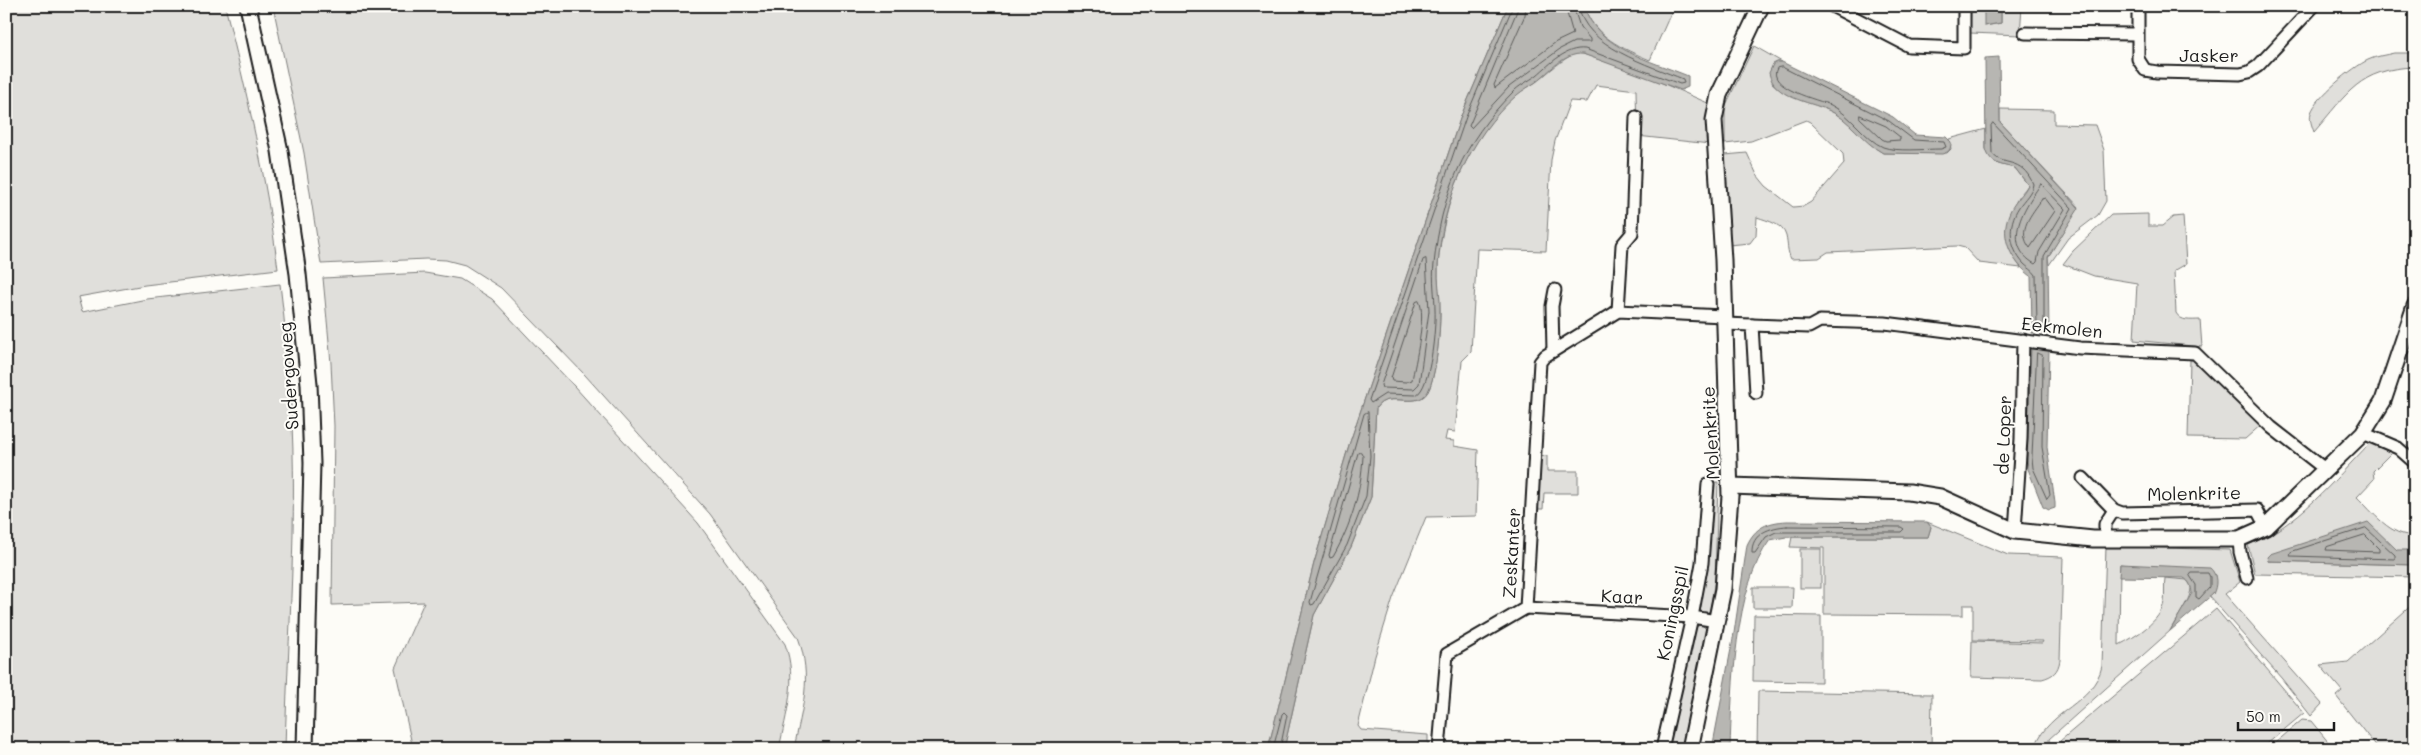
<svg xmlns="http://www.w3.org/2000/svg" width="2421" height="755" viewBox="0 0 2421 755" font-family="Mali,sans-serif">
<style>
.green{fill:#e0dfdb;stroke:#7e7e7c}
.water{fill:#b7b6b2;stroke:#797876}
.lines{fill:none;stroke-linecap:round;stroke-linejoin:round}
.shore{stroke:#5a5a58;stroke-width:1}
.street-casing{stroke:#1c1c1c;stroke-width:15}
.secondary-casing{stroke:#1c1c1c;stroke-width:19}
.street{stroke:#fdfcf7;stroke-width:11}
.secondary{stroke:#fdfcf7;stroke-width:15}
.labels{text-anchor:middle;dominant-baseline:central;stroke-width:4;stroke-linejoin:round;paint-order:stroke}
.street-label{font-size:18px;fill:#1c1c1c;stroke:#fdfcf7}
</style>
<rect width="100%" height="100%" fill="#fdfcf7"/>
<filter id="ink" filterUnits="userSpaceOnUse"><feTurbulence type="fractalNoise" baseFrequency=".02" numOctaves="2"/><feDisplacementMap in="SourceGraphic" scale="10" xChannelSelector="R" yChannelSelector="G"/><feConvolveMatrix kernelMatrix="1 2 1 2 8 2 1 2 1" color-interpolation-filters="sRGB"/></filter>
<g filter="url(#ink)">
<!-- green -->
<g class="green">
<path d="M 6,6 L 225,6 C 247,93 267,180 278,269 L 145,285 L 78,297 L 82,312 L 147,299 L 280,284 C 285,324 289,364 291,405 C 298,519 288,635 285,749 L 6,749 Z"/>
<path d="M 273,6 L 1508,6 L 1461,116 L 1349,445 L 1314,563 L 1268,749 L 794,749 C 802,707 813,679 798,637 L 710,514 L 585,375 L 501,288 L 465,265 L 446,260 L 426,259 L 321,264 L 304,153 Z"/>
<path d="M 1584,6 L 1674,6 L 1650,60 C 1623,49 1593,36 1584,6 Z"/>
<path d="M 1971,6 L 1984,6 L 1985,26 L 2001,23 L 2001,6 L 2022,6 L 2020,35 L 1970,33 Z"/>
<path d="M 1754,46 L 1782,62 L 1777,62 L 1772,83 C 1790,101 1817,102 1838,115 C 1855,125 1865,143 1883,153 L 1947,153 L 1951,149 L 1949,139 L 1986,129 L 1986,149 L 1998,164 L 2015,168 L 2028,185 C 2024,191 2017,198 2015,204 C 2005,230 2005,246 2021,268 L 1979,263 L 1965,248 L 1957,246 L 1828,252 L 1819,258 L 1791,259 C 1787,251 1788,245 1786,236 C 1783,224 1768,221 1757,217 L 1756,235 L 1750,243 L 1729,245 L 1725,155 L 1747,153 L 1757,175 L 1766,186 L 1793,207 L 1804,206 L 1811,202 L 1844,164 L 1843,154 L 1810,122 L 1806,120 L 1751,141 L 1725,144 L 1725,107 Z"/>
<path d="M 1576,53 L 1583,54 L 1644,75 L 1710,104 L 1710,144 L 1637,136 L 1636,90 L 1596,85 L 1587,102 L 1570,101 L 1555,141 L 1551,160 L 1546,251 L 1477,249 L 1471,352 L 1462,361 L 1455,432 L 1447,431 L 1445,440 L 1454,441 L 1454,446 L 1478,450 L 1476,516 L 1426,517 L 1393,598 L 1375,656 L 1358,726 L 1361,730 L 1428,735 L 1428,749 L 1284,749 L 1314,615 L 1351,547 L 1371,497 L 1376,408 C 1389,388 1420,414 1430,387 C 1437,367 1440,333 1440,312 C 1440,297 1437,281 1438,266 C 1443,203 1468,136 1517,94 C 1523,90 1530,86 1536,82 C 1550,71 1561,60 1576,53 Z"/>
<path d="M 2394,53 L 2410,53 L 2414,57 L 2414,67 C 2359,69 2348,93 2314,132 C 2312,126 2309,119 2311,113 C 2316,97 2353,67 2368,60 C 2376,56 2386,55 2394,53 Z"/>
<path d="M 2000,109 L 2054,110 L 2054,124 L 2095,125 L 2104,150 L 2106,201 L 2098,215 L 2068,238 L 2049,265 L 2048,257 L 2079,207 L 2000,122 Z"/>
<path d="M 2148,214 L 2148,226 L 2162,226 L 2173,217 L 2183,216 L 2186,264 L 2174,271 L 2176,313 C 2181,322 2191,320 2200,320 L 2202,347 L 2134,340 L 2137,283 L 2094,276 L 2063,264 L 2073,251 L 2111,215 Z"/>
<path d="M 425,273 L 460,279 L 492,299 L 574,386 L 698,523 L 785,644 C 798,679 786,714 779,749 L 413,749 L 395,668 L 424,602 L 332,605 L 334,426 L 331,363 L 323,278 Z"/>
<path d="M 2190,360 L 2199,361 L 2262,424 L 2245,439 L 2188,438 Z"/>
<path d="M 2370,443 L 2392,452 L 2373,471 L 2374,479 L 2357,497 C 2372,511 2391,538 2415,535 L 2415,550 L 2268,561 L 2415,565 L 2415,577 L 2255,574 L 2248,545 C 2298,526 2333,481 2370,443 Z"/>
<path d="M 1537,455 L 1547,456 L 1547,471 L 1578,471 L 1578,493 L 1544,493 L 1543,509 L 1536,509 Z"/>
<path d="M 1718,482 L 1715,578 L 1710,611 L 1704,614 L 1699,612 L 1699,607 L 1709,483 Z"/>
<path d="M 1927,522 L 2008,555 L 2063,557 L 2060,660 C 2058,672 2053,676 2042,679 L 1971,677 L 1972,641 L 2042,643 L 2043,641 L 1973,640 L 1973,605 L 1963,605 L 1963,615 L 1824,614 L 1824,548 L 1790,547 L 1792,537 L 1928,537 L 1931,527 Z"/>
<path d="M 2106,546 L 2230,550 L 2240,582 L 2225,594 L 2322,704 L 2311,716 L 2282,679 L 2209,596 L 2213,594 L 2215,575 L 2120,564 L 2119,645 C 2135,637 2161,621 2164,602 C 2165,594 2164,586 2165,578 L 2187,580 L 2191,586 C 2192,599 2176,618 2170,631 L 2049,739 L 2050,749 L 2038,749 L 2036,745 C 2048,711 2094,703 2102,666 Z"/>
<rect x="1800" y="549" width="21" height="39"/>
<path d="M 1753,587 L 1793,587 L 1792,608 L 1753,608 Z"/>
<path d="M 2415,602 L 2415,749 L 2378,749 L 2336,696 L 2342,691 L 2320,665 L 2348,662 Z"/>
<path d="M 2216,609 L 2304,713 L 2261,749 L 2067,749 L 2060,741 Z"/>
<path d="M 1754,615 L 1821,616 L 1821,682 L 1753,681 Z"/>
<path d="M 1701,624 L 1707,630 L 1684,749 L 1668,749 L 1695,628 Z"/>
<path d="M 1758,691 L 1932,694 L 1931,749 L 1757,749 Z"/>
<path d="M 2302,720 L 2311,721 L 2334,749 L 2268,749 Z"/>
</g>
<!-- water -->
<g class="water">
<path d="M 1508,6 L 1584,6 C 1596,48 1652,61 1688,76 L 1688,87 L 1681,90 L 1583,54 C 1564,53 1550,71 1536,82 C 1530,86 1523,90 1517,95 C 1468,138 1442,203 1438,266 C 1437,282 1441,297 1440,312 C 1440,334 1437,367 1430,387 C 1421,414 1388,388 1376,408 L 1371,497 L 1351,547 L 1314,615 L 1284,749 L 1268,749 L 1314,563 L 1349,445 L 1461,116 Z"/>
<path d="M 1984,6 L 2001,6 L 2001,23 L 1984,26 Z"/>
<path d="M 1999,57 L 2000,122 L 2079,208 L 2048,257 L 2049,333 L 2032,333 L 2031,276 C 2012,262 1999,238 2009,214 C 2013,203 2023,195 2028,185 L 2015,168 C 2001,165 1990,164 1986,149 L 1985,58 Z"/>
<path d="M 1777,62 L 1782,62 L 1893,117 L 1915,135 L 1946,137 L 1951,142 C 1951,150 1949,152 1942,154 L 1883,153 C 1862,142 1850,119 1828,110 C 1808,101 1774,98 1769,73 L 1773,64 Z"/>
<path d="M 2031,348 L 2049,348 L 2047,447 L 2055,503 L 2055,508 L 2049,510 L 2043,507 L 2028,469 L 2027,458 Z"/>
<path d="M 1787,521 L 1927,522 L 1931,527 L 1928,537 L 1786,537 L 1770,540 C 1734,588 1732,690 1730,749 L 1712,749 L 1734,633 L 1747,545 C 1755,527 1768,522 1787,521 Z"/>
<path d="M 2368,522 L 2397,550 L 2415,550 L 2415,565 L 2268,561 L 2267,557 L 2270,554 Z"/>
<path d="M 2120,564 L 2210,568 C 2218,575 2217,586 2213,594 L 2170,631 L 2192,593 C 2191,586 2190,582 2184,578 L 2119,577 Z"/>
</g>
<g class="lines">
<!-- shore -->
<g class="shore">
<path d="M 1513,6 L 1466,117 L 1369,400 L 1371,403 L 1385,394 L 1416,395 C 1431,388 1436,326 1435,310 C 1435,295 1432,279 1434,264 C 1441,195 1463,142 1512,93 C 1519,85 1529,81 1537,75 C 1551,63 1566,47 1585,49 L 1680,84 L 1684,83 L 1683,79 C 1651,66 1583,46 1579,6"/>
<path d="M 1519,6 L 1472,119 L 1469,126 L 1471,128 L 1509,87 L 1560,49 L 1574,42 L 1590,42 L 1590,39 L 1580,27 L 1573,6"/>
<path d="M 1526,6 L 1525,15 L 1494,85 L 1495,88 L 1556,42 L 1573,34 L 1565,6"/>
<path d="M 1782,67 L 1889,121 L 1914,140 L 1944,142 L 1946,147 L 1941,149 C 1925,149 1896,152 1883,147 C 1866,140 1851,115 1831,105 C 1819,100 1765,88 1777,68 Z"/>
<path d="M 1860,115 L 1886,126 L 1900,137 L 1900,140 L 1886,141 L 1882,139 L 1860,118 Z"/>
<path d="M 1993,123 L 2072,208 L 2044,256 L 2044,326 L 2042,328 L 2037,326 L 2036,275 C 2033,270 2028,268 2024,264 C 2009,248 2007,225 2019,207 C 2024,199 2032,193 2033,184 C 2021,155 2002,168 1992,153 L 1991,126 Z"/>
<path d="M 2041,184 L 2065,209 L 2039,252 L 2037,262 L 2035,264 C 2000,244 2025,206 2041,184 Z"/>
<path d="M 2042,199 L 2045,198 L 2055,211 L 2030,248 C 2016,230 2032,214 2042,199 Z"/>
<path d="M 1426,259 L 1429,311 L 1419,384 L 1414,389 L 1382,388 L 1381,385 L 1423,260 Z"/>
<path d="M 1419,301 C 1427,314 1415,364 1412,380 L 1406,382 L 1392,381 L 1391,378 L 1416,302 Z"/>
<path d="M 2037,353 L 2043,356 L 2042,447 L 2050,495 L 2047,499 L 2033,468 L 2032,458 Z"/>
<path d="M 1368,412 L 1370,456 L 1366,496 L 1347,545 L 1314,604 L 1311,605 L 1310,602 L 1364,414 Z"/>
<path d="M 1361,452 L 1363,456 C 1361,493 1351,525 1333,557 L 1330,558 L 1329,555 L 1358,453 Z"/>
<path d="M 1787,526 L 1901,527 L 1904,529 L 1901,532 L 1776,532 L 1766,537 L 1755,553 L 1752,553 C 1751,533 1771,527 1787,526 Z"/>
<path d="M 2366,528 L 2395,555 L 2395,559 L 2290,556 L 2291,552 Z"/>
<path d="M 2365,535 L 2379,549 L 2379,552 L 2326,550 L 2327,547 Z"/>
<path d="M 2192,573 L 2208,573 L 2210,577 L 2210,587 L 2199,599 L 2196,597 L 2196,585 L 2190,576 Z"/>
<path d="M 1273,749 L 1282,714 L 1284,712 L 1287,715 L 1280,749"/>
</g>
<!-- street casing -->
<g class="street-casing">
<g id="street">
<path d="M 1832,6 L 1909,46 L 1964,48 L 1964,6"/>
<path d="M 2138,6 L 2138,59 L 2145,70 L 2157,72 L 2240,74 L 2249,72 L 2258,66 L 2314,6"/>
<path d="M 2025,33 L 2137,34"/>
<path d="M 1618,311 L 1622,245 L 1632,233 L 1636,117"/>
<path d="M 1724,324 L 1752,325 L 1756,393"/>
<path d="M 1752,325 L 1809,327 L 1820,321 L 1885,323 L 2080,348 L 2195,353 L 2271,427 L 2326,470"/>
<path d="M 1553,351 L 1552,306 L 1555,290"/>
<path d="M 2363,433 L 2398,448 L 2415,463"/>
<path d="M 2083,478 L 2114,510 L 2122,513 L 2257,510 L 2266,527"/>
<path d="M 2015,531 L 2021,439 L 2023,340"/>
<path d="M 2105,538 L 2105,524 L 2114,510"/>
<path d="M 2239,539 L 2240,552 L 2247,578"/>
<path d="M 1526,608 L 1692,617 L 1717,621"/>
<path d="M 1439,749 L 1447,654 L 1526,608 L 1540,362 L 1545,356 L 1618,311 L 1723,316"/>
<path d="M 1662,749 L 1692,617 L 1702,563 L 1708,484"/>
</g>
</g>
<!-- secondary casing -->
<g class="secondary-casing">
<g id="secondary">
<path d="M 248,6 L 280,151 L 298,274 L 309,384 L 312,463 L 305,749"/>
<path d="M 1730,486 L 1909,492 L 1940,497 L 2015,531 L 2093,539 L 2239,539 L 2266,527 L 2363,433 L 2383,401 L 2415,306"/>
<path d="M 1690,749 L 1723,589 L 1730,496 L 1723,260 L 1714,120 L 1719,95 L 1761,6"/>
</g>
</g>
<!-- street -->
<use href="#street" class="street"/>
<!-- secondary -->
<use href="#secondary" class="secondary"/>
</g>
</g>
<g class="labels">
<!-- street labels -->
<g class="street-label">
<text x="2209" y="55">Jasker</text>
<text transform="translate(2062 327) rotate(6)">Eekmolen</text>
<text transform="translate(288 376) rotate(-94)">Sudergoweg</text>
<text transform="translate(1710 433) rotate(-93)">Molenkrite</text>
<text transform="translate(2003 435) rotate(-88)">de Loper</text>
<text transform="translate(2194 493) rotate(-1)">Molenkrite</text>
<text transform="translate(1511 553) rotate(-87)">Zeskanter</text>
<text transform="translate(1622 596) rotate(3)">Kaar</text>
<text transform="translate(1672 613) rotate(-78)">Koningsspil</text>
</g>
</g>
<!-- margin -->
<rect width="2421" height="755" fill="none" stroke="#fdfcf7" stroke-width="25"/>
<rect x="12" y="12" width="2396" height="730" fill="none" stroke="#1c1c1c" stroke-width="2" filter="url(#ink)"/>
<!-- scale -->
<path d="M2238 722v8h96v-8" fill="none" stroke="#1c1c1c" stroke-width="2.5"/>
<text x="2246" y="722" font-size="15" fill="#1c1c1c" stroke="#fdfcf7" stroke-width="4" paint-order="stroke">50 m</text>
</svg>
